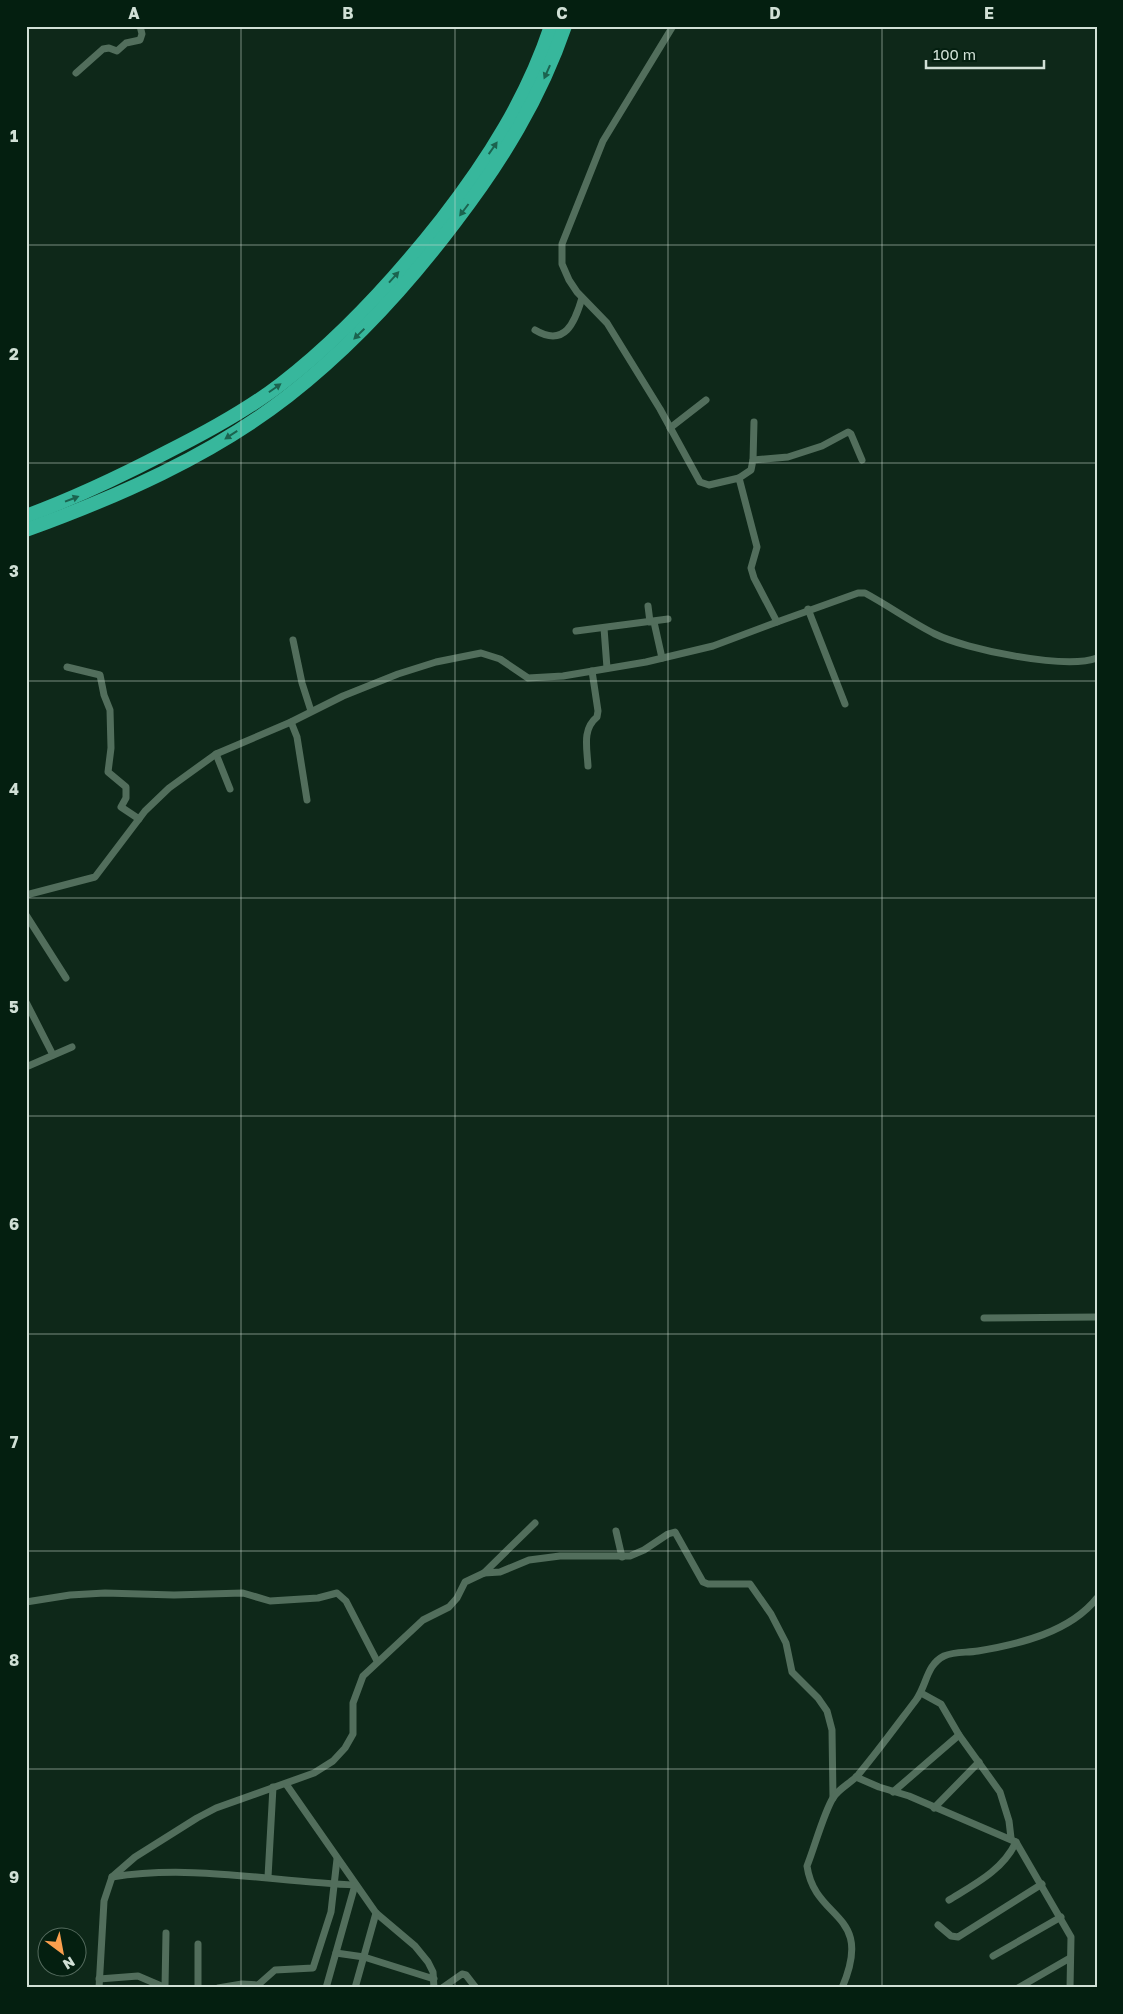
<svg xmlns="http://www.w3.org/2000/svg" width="1123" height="2014" viewBox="0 0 1123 2014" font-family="'Golos Text',sans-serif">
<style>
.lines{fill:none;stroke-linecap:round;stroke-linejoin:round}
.minor{stroke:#526e5c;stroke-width:7}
.motorway{stroke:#37b79c;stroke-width:14}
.oneway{fill:#1b634f}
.grid{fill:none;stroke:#d1e0d6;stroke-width:1;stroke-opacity:0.55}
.neatline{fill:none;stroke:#d1e0d6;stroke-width:2}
.grid-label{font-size:16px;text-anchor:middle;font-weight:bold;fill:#d1e0d6}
</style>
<rect width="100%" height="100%" fill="#0e2819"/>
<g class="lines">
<!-- minor -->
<g class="minor">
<path d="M 76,73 L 103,49 L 109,48 L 117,51 L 126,43 L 140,40 L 142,34 L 140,26"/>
<path d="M 535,330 C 565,348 575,322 582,298"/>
<path d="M 670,428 L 706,400"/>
<path d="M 753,460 L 754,422"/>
<path d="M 739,478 L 751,470 L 753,460 L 788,457 L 822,446 L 848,432 L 851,434 L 862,460"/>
<path d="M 648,606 L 650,622"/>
<path d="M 808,609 L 845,704"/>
<path d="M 654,622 L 662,658"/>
<path d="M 777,622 L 858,593 L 865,593 C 889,606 911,622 935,634 C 965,649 1065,670 1097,658"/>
<path d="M 604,628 L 607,668"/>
<path d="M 576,631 L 668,619"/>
<path d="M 293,640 L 302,683 L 311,711"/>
<path d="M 67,667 L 100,675 L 104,695 L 110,710 L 111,748 L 108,772 L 126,787 L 126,798 L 121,807 L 139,819"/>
<path d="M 291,722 L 297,737 L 307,800"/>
<path d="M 216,754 L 230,789"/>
<path d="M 588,766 C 587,748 582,729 597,717 L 598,711 L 592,671"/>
<path d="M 26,895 L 95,877 L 145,811 L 169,788 L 216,754 L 291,722 L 343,696 L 398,674 L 436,662 L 481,653 L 500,659 L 528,678 L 563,676 L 646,662 L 713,646 L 777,622 L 754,578 L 751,568 L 757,547 L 739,478 L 709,485 L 700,482 L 660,409 L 607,323 L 577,292 L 569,280 L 562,264 L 562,244 L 603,141 L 673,26"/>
<path d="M 26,915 L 66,978"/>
<path d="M 26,1002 L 53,1055"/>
<path d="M 26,1067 L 72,1047"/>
<path d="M 984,1318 L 1097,1317"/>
<path d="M 616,1531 L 622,1557"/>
<path d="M 484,1573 L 535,1523"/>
<path d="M 26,1602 L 70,1595 L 105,1593 L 174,1595 L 243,1593 L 270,1601 L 318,1598 L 337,1593 L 346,1601 L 377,1661"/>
<path d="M 921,1693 L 941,1704 L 959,1735 L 1000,1792 L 1009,1821 L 1011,1838"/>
<path d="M 856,1777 L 879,1787 L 909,1796 L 1016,1842 L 1071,1937 L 1070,1988"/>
<path d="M 286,1784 L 376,1913 L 415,1946 L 428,1962 L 433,1972 L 434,1988"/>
<path d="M 893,1792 L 959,1735"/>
<path d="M 934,1808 L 979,1762"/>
<path d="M 112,1877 C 193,1864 274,1882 355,1885 L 326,1988"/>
<path d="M 268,1877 L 273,1787"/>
<path d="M 949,1900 C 975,1884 1003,1870 1016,1842"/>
<path d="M 938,1925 L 951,1936 L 958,1937 L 1042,1884"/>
<path d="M 336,1953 L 364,1957 L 434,1979"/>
<path d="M 993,1956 L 1061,1917"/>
<path d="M 99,1979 L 138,1976 L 166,1988"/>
<path d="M 165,1987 L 166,1933"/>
<path d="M 99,1988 L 104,1901 L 112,1877 L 135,1857 L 197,1818 L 216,1808 L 314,1773 L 333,1761 L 345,1748 L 353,1734 L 353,1703 L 363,1676 L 423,1620 L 449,1607 L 457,1598 L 465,1582 L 484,1573 L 500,1572 L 529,1560 L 560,1556 L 630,1556 L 644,1550 L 668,1534 L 675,1532 L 703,1582 L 708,1584 L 750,1584 L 771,1614 L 786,1643 L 792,1672 L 818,1698 L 827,1711 L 832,1730 L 833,1798"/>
<path d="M 198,1988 L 198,1944"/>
<path d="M 218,1988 L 242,1984 L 258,1985 L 275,1970 L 313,1968 L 331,1912 L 337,1859"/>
<path d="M 355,1988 L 376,1913"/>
<path d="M 442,1988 L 462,1974 L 466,1975 L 476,1988"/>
<path d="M 842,1988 C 875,1911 815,1922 807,1866 C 814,1849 824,1812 833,1798 C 838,1789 851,1783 858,1775 C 878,1751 897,1725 916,1700 C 927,1685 926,1665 944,1656 C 955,1651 967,1653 978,1651 C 1020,1644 1070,1632 1097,1598"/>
<path d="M 1018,1988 L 1070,1958"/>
</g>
<!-- motorway -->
<g class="motorway">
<path d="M 26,516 C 75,498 121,476 167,452 C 207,432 246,411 281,384 C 342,337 394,280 442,219 C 488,160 527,98 551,26"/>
<path d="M 26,530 C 117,497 211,456 288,396 C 352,346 406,287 455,222 C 501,162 540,99 565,26"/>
</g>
</g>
<!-- one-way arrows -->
<defs><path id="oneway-solid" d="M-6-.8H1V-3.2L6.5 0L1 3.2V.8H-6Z" transform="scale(1.25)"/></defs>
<g class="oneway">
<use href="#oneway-solid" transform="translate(547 72) rotate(114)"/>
<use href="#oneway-solid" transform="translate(493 148) rotate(-55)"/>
<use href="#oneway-solid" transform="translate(464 210) rotate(127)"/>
<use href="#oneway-solid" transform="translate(394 277) rotate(-48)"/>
<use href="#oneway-solid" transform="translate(359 334) rotate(136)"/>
<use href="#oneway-solid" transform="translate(275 388) rotate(-35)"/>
<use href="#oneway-solid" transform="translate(231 435) rotate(147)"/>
<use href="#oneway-solid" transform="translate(72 499) rotate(-21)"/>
</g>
<!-- grid -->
<path class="grid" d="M 241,26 L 241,1988M 455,26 L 455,1988M 668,26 L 668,1988M 882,26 L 882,1988M 26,245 L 1097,245M 26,463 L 1097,463M 26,681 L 1097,681M 26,898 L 1097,898M 26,1116 L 1097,1116M 26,1334 L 1097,1334M 26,1551 L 1097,1551M 26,1769 L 1097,1769"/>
<!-- border -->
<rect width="1123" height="2014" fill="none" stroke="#041f10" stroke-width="55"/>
<!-- north arrow -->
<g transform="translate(62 1952) rotate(148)"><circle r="24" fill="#041f10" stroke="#566c5f"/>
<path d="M0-4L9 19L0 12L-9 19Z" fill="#fa9f4e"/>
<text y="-8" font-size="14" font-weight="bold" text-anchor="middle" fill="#d1e0d6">N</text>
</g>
<!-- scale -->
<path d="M926 60v8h118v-8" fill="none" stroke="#d1e0d6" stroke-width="2.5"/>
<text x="933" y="60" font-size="15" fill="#d1e0d6" stroke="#041f10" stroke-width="4" paint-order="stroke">100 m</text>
<rect x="28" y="28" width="1068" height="1958" class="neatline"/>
<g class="grid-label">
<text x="134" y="19">A</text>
<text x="348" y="19">B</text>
<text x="562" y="19">C</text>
<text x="775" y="19">D</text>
<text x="989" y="19">E</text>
<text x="14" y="142">1</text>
<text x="14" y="360">2</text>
<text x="14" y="577">3</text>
<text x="14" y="795">4</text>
<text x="14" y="1013">5</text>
<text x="14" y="1230">6</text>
<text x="14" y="1448">7</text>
<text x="14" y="1666">8</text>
<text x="14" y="1883">9</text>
</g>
</svg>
